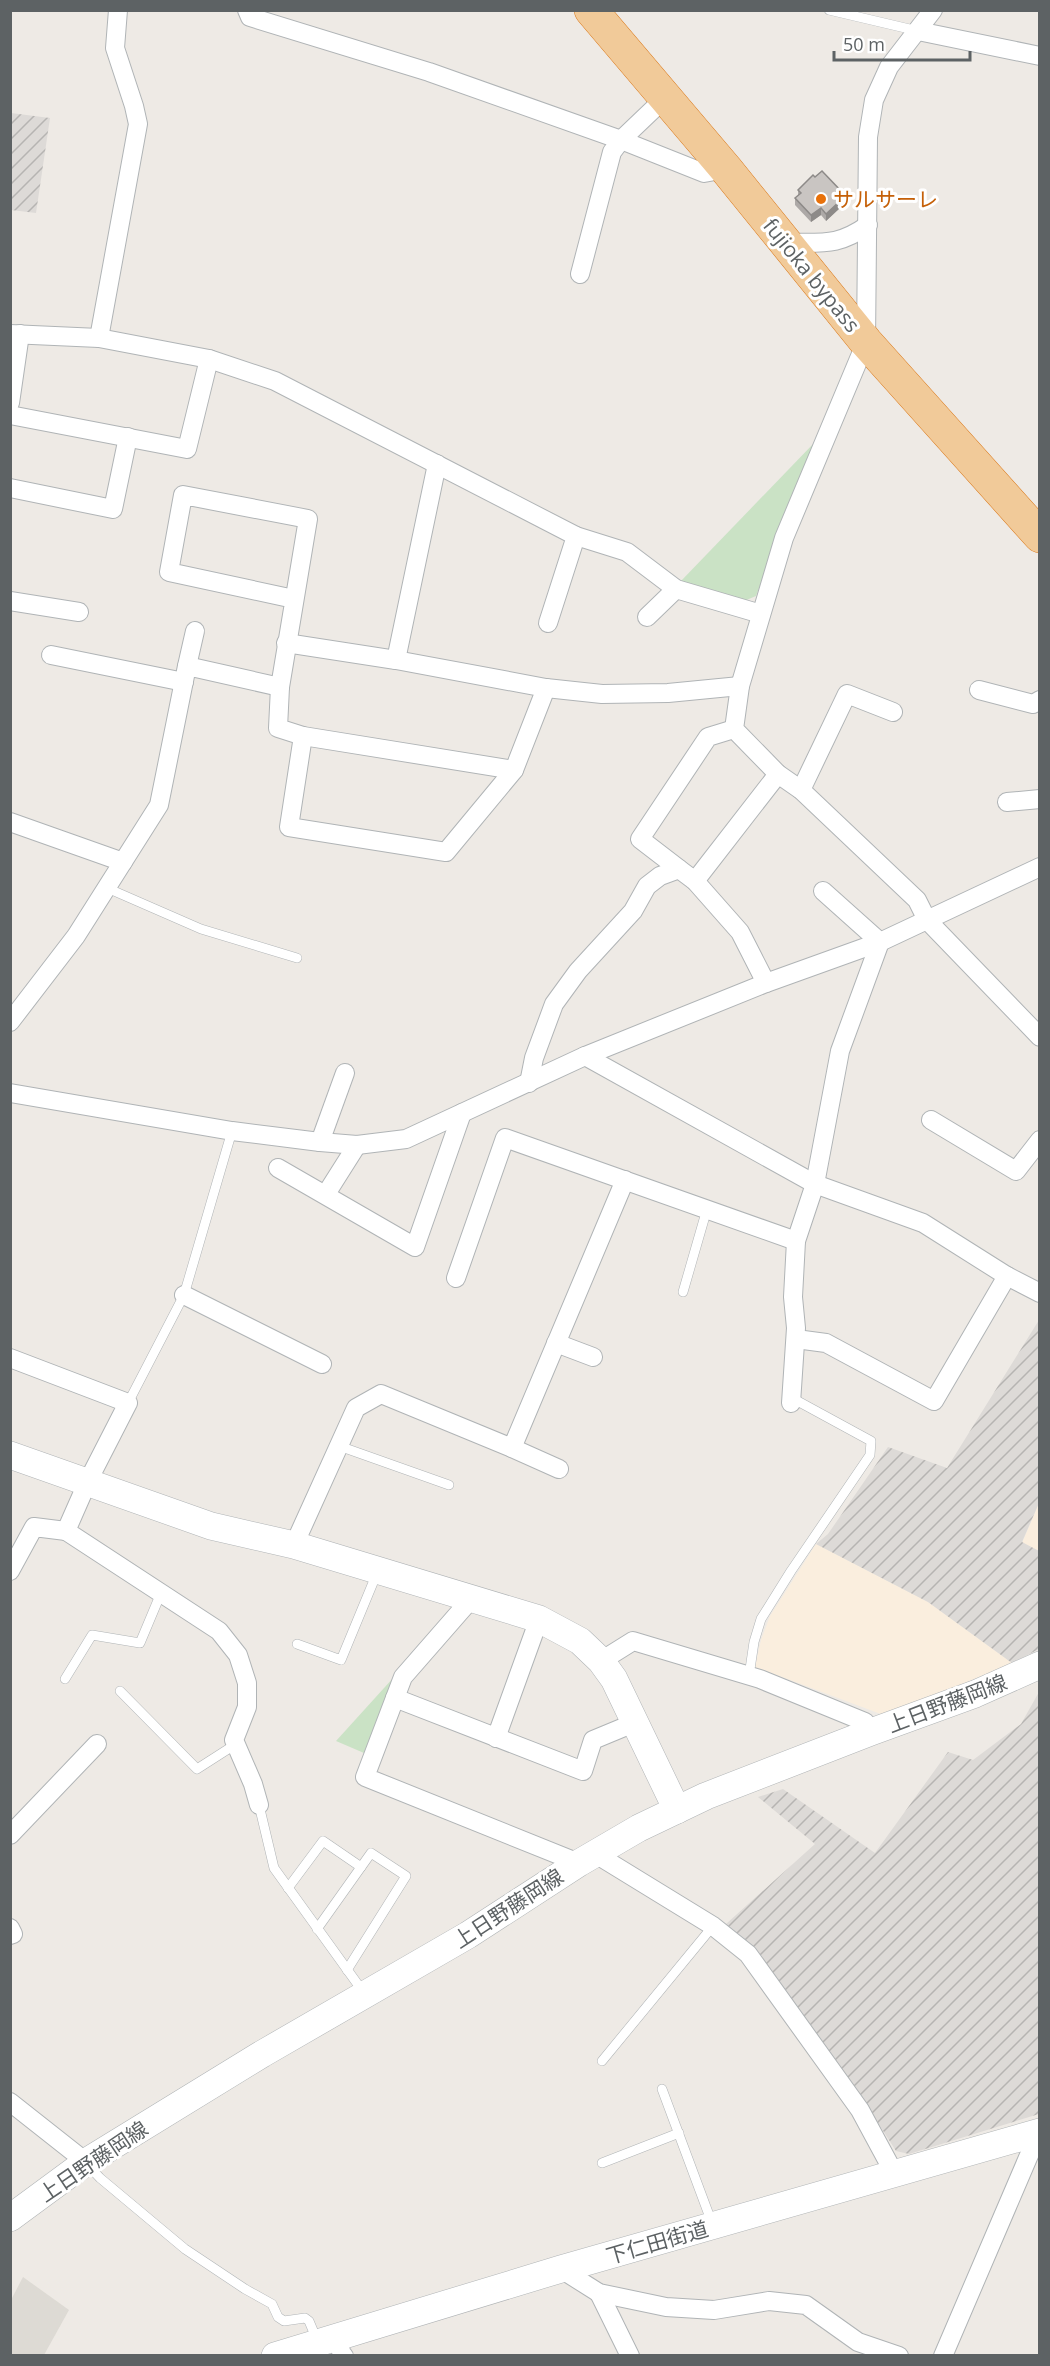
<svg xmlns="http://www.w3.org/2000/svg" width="1050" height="2366" viewBox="0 0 1050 2366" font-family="'Open Sans','Noto Sans JP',sans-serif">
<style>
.commercial{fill:#faeede}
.industrial{fill:url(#industrial-furrows)}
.education{fill:#dddad4}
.park{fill:#cae2c5}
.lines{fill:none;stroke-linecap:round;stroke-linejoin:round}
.lane-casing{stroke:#b0b4b6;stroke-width:10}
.street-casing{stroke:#b0b4b6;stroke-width:20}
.secondary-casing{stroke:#b0b4b6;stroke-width:28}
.highway-casing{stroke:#da7819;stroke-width:34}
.lane{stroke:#fff;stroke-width:9}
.street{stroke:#fff;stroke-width:18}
.secondary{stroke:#fff;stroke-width:27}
.highway{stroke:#f1ca99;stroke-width:33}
.wall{fill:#ada9a7}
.shaded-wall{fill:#8d8a88}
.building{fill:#c9c5c2;stroke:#8d8a88;stroke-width:1.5}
.food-dot{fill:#e8710a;stroke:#fff;stroke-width:2}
.labels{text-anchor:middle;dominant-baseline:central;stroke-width:6;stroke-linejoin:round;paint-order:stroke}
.food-label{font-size:21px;fill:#c56008;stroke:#fff;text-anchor:start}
.street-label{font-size:21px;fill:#5d6264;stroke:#fff}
</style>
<defs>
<pattern id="industrial-furrows" width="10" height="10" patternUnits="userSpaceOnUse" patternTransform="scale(1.5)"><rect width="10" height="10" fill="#dddad7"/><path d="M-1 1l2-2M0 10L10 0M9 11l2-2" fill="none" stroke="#b6b4b2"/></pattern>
</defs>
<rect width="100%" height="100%" fill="#eeeae5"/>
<!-- commercial -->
<g class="commercial">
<path d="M 1039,1503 L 1039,1551 L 1022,1543 Z"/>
<path d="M 816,1544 L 928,1602 L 1012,1663 L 886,1716 L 755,1667 L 761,1640 L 770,1616 Z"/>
</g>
<!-- industrial -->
<g class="industrial">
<path d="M 11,113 L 50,118 L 36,213 L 11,210 Z"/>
<path d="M 1039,1320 L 1039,1503 L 1022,1542 L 1039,1551 L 1039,1649 L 1012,1663 L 928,1602 L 816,1544 L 828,1534 L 888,1447 L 947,1468 Z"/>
<path d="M 1039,1692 L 1039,2114 L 909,2154 L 896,2151 L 859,2093 L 752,1947 L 726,1924 L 815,1844 L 758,1797 L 783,1789 L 875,1853 L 948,1752 L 973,1760 L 1021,1724 Z"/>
</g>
<!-- education -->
<path class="education" d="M 23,2277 L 69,2310 L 44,2355 L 11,2355 L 11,2300 Z"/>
<!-- park -->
<g class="park">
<path d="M 814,443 L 756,596 L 744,601 L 680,582 Z"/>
<path d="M 394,1677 L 364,1753 L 336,1741 Z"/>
</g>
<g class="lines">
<!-- lane casing -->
<g class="lane-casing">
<g id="lane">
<path d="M 829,10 L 918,31"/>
<path d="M 107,888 L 201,929 L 297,958"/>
<path d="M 683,1292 L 707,1209"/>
<path d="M 128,1403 L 184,1295 L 232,1131"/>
<path d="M 339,1446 L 449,1485"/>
<path d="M 297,1644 L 341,1660 L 377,1573"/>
<path d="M 749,1676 L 754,1642 L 761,1619 L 791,1571 L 870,1455 L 871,1441 L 792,1398"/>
<path d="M 65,1679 L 92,1635 L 140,1643 L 161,1593"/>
<path d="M 120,1691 L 197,1769 L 236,1744"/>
<path d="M 259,1805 L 274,1868 L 364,1993"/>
<path d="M 288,1888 L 323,1841 L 361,1867"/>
<path d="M 317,1929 L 371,1853 L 406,1876 L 347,1970"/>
<path d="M 602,2061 L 713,1926"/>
<path d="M 662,2089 L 712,2223"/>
<path d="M 602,2163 L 679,2133"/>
<path d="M 87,2164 L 100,2178 L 185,2249 L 245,2289 L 272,2304 L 278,2317 L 284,2321 L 305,2318 L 309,2321 L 317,2340"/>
</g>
</g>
<!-- street casing -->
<g class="street-casing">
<g id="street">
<path d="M 247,10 L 250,17 L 429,72 L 621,140 L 704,173 L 726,169"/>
<path d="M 933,10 L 889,67 L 874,100 L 868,137 L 866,342 L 784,538 L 740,686 L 734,729 L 778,774 L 801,790 L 917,900 L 927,920 L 1040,1037"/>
<path d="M 918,31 L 1040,56"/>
<path d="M 786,243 C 822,242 837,247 868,225"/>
<path d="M 580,274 L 612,152 L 621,140 L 665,98"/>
<path d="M 10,334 L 99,338 L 209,359 L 275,381 L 576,536 L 627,552 L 676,589 L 761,614"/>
<path d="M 99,338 L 138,124 L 134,106 L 115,48 L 118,10"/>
<path d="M 10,403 L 20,334"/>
<path d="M 10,415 L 187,449 L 209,359"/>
<path d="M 10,488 L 113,509 L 128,437"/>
<path d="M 10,601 L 79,612"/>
<path d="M 647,617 L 676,589"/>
<path d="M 548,623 L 576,536"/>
<path d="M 286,643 L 396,660 L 546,688 L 602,694 L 668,693 L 740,686"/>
<path d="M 51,655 L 184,682"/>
<path d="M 396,660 L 437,464"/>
<path d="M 187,666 L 195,631"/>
<path d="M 280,687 L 278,728 L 303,736 L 289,827 L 446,852 L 514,770 L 546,688"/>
<path d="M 979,690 L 1033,704 L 1040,700"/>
<path d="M 303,736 L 514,770"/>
<path d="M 801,790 L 847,694 L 893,712"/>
<path d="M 1007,802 L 1040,799"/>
<path d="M 10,822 L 123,862"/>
<path d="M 679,869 L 640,839 L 708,737 L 734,729"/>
<path d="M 695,881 L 778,774"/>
<path d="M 10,1022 L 76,936 L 159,805 L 187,666 L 280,687 L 308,519 L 183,495 L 169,572 L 294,599"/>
<path d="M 585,1056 L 815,1184 L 923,1223 L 1007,1276 L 1040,1293"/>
<path d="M 529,1083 L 534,1058 L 554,1004 L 578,971 L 633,911 L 647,886 L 660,876 L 679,869 L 695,881 L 740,932 L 766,983"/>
<path d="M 10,1093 L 232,1131 L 320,1142 L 357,1145 L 406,1139 L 585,1056 L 766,983 L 880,942 L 1040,867"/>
<path d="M 931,1120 L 1016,1171 L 1040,1140"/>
<path d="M 320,1142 L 345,1073"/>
<path d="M 278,1168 L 415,1247 L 462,1113"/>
<path d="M 326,1194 L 357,1145"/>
<path d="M 456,1278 L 505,1138 L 796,1241"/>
<path d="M 184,1295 L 322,1364"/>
<path d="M 796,1339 L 826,1343 L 934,1401 L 1007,1276"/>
<path d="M 556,1343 L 593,1357"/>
<path d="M 10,1358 L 128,1403 L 88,1481 L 66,1531 L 219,1631 L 238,1655 L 247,1683 L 247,1707 L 234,1740 L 253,1784 L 259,1805"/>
<path d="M 791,1403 L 796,1328 L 793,1297 L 796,1241 L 815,1184 L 840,1051 L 880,942 L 823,891"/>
<path d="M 512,1448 L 559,1469"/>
<path d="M 294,1545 L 356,1408 L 381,1394 L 512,1448 L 625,1180"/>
<path d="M 10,1571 L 34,1527 L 66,1531"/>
<path d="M 472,1598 L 403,1677 L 365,1777 L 579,1863"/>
<path d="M 601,1661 L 633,1641 L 760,1679 L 865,1722 L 871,1732"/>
<path d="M 395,1698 L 583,1771 L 593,1740 L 634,1723"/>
<path d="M 496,1738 L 539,1619"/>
<path d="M 10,1835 L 97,1744"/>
<path d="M 594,1853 L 713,1926 L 748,1954 L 860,2110 L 894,2173"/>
<path d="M 10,1928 L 13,1934 L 10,1935"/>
<path d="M 10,2102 L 86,2162"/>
<path d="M 561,2269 L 599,2293 L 666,2307 L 714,2310 L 769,2301 L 806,2305 L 858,2342 L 899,2356"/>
<path d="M 599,2293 L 630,2356"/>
<path d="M 336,2337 L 342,2354 L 344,2356"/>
<path d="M 943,2356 L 1039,2132"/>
</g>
</g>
<!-- secondary casing -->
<g class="secondary-casing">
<g id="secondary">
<path d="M 10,1455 L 211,1526 L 294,1545 L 539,1619 L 580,1641 L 601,1661 L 614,1679 L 677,1810"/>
<path d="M 10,2218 L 86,2162 L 262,2054 L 468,1935 L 579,1863 L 639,1828 L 706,1796 L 871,1732 L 975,1694 L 1040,1665"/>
<path d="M 275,2356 L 561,2269 L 1040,2132"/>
</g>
</g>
<!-- highway casing -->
<g class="highway-casing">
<path id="highway" d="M 591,10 L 726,169 L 866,342 L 1040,536"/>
</g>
<!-- lane -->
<use href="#lane" class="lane"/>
<!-- street -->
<use href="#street" class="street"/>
<!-- secondary -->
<use href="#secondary" class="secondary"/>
<!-- highway -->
<use href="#highway" class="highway"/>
</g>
<!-- wall -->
<path class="wall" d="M 815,177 L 842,199 L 841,207 L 826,221 L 821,215 L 811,222 L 795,205 L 795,198 L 798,196 L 798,190 Z"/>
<!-- shaded-wall -->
<g class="shaded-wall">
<path d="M 841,200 L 841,207 L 826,221 L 826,214 Z"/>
<path d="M 821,208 L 821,215 L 811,222 L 811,215 Z"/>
</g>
<!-- building -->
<path class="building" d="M 822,171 L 842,192 L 838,195 L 841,200 L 826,214 L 821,208 L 811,215 L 795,198 L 801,193 L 798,190 L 813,175 L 815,177 Z"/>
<!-- markers -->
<circle class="food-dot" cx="821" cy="199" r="6"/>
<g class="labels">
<!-- food labels -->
<g class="food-label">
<text x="833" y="199">サルサーレ</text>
</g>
<!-- street labels -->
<g class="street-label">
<text transform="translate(812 275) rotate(51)">fujioka bypass</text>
<text transform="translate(947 1703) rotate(-21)">上日野藤岡線</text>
<text transform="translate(508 1908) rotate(-33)">上日野藤岡線</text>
<text transform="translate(93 2161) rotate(-34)">上日野藤岡線</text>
<text transform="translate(657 2242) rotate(-16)">下仁田街道</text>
</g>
</g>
<!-- border -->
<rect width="1050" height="2366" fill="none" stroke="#5d6264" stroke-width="24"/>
<!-- scale -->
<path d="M834 51v9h136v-9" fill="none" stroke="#5d6264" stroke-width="3"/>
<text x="843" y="51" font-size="18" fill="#5d6264" stroke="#ffffff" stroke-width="4.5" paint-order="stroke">50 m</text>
</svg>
